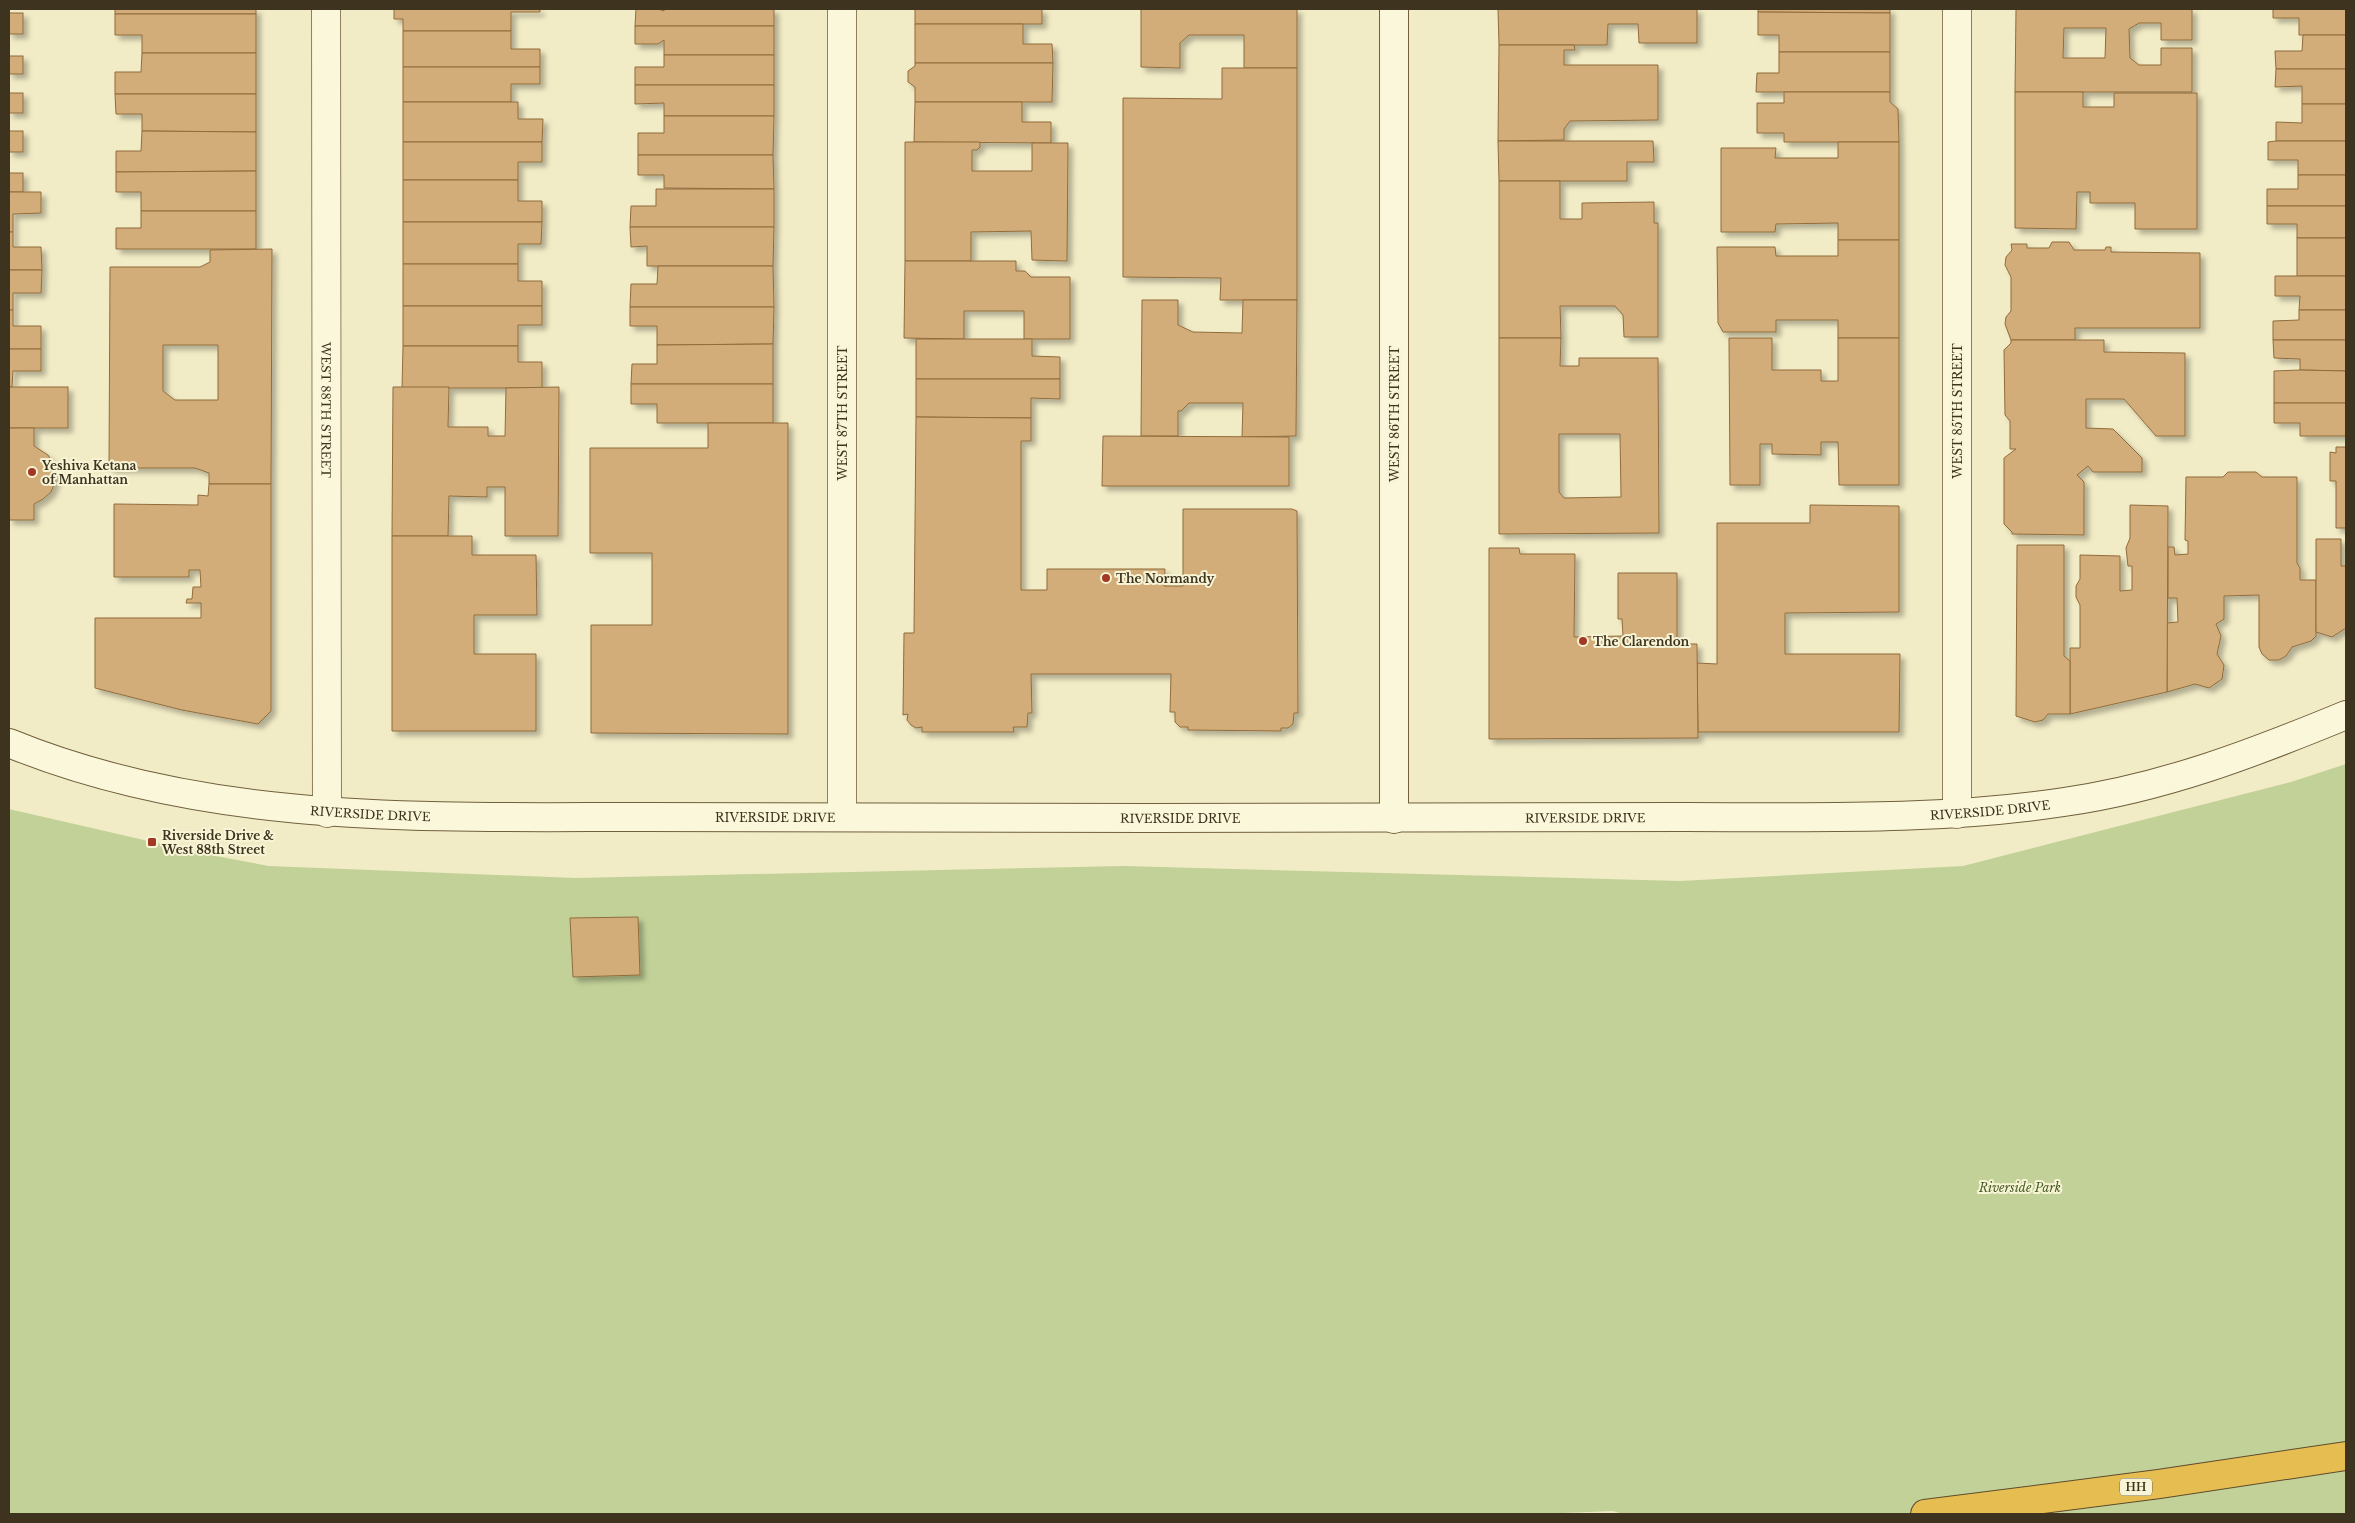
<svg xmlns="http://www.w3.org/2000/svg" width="2355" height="1523" viewBox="0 0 2355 1523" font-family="'Libre Baskerville',serif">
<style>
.green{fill:#c2d198}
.building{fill:#d3ad79;stroke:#906c3d;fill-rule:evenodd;filter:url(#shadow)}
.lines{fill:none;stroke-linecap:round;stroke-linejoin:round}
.minor-casing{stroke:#8f7f5a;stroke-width:30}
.secondary-casing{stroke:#715f3d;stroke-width:30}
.motorway-casing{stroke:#5d4b2e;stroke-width:30}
.minor{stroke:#fbf7da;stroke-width:28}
.secondary{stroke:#fbf7da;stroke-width:28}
.motorway{stroke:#e6bd51;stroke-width:28}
.poi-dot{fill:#a33825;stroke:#f8f4d6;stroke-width:2}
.labels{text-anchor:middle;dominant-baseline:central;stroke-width:4;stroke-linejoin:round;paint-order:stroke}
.shield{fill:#f8f4d6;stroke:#766d56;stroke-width:1}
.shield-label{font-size:11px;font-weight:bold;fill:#3e331f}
.street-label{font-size:12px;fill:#3e331f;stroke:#f8f4d6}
.poi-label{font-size:12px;font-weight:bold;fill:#3e331f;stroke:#f8f4d6;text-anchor:start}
.park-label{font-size:12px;font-style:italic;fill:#455c24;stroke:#f8f4d6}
</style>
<defs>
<filter id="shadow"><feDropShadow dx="4.5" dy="4.5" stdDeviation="2.5" flood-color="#0004"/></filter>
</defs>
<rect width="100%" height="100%" fill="#f2ecc6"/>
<!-- green -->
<path class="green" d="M 2346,764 L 2346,1514 L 1623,1514 L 1613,1511 L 1538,1514 L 9,1514 L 9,809 L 205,854 L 269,866 L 575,878 L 1124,866 L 1680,881 L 1963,866 L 2291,782 Z"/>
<!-- building -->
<g class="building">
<rect x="115" y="9" width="141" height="5"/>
<path d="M 394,9 L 540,9 L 540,12 L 511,12 L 511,31 L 403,31 L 403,19 L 394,19 Z"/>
<path d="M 636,9 L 658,9 L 664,11 L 664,9 L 774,9 L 774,26 L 635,26 Z"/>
<rect x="915" y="9" width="127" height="15"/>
<path d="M 1141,9 L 1297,9 L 1297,68 L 1244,68 L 1244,35 L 1189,35 L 1180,43 L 1180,68 L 1141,67 Z"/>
<path d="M 1498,9 L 1697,9 L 1697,43 L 1639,43 L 1638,24 L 1608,24 L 1607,45 L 1499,45 Z"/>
<path d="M 1758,9 L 1890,9 L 1890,13 L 1758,12 Z"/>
<path d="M 2016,9 L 2192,9 L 2192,40 L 2161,40 L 2161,23 L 2139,23 L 2129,29 L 2130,58 L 2139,65 L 2161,65 L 2161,48 L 2192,48 L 2192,92 L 2015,92 ZM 2064,28 L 2106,28 L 2105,58 L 2063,58 Z"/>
<path d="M 2273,9 L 2346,9 L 2346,35 L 2299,35 L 2299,18 L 2273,18 Z"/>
<path d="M 1758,12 L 1890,13 L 1890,52 L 1779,52 L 1779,35 L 1758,35 Z"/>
<rect x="9" y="13" width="14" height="21"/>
<path d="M 115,14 L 256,14 L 256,53 L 142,53 L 142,35 L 115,35 Z"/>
<path d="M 915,24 L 1023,24 L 1023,44 L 1052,44 L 1053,63 L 915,63 Z"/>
<path d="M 635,26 L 774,26 L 774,55 L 664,55 L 664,40 L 658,44 L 635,44 Z"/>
<path d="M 403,31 L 511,31 L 511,49 L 540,49 L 540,67 L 403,67 Z"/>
<path d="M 2303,35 L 2346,35 L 2346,69 L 2276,69 L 2275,51 L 2302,51 Z"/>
<path d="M 1499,45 L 1574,45 L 1575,50 L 1564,50 L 1564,65 L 1658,65 L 1658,120 L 1570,121 L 1564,129 L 1564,140 L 1498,141 Z"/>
<path d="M 1779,52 L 1890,52 L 1890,92 L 1756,92 L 1757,73 L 1779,73 Z"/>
<path d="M 142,53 L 256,53 L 256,94 L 115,94 L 115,72 L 141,72 Z"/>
<path d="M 664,55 L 774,55 L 774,85 L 635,85 L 635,67 L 664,67 Z"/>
<rect x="9" y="56" width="14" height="18"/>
<path d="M 915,63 L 1053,63 L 1052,102 L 915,102 L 915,87 L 908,82 L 908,71 L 915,66 Z"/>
<path d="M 403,67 L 540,67 L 540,84 L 511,84 L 511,102 L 403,102 Z"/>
<path d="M 1222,68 L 1297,68 L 1297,300 L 1220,300 L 1221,278 L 1123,277 L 1123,98 L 1222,99 Z"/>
<path d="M 2276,69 L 2346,69 L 2346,104 L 2302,104 L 2302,86 L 2275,87 Z"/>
<path d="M 635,85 L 774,85 L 774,116 L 664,116 L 664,103 L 635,104 Z"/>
<path d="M 1784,92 L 1890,92 L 1890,102 L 1898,109 L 1899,142 L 1784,142 L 1784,133 L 1757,133 L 1757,103 L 1784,103 Z"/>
<path d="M 2015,92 L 2083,92 L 2083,107 L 2114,107 L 2114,93 L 2197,93 L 2197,229 L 2135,229 L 2135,203 L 2090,203 L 2090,192 L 2077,192 L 2076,229 L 2015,228 Z"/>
<rect x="9" y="93" width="14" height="20"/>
<path d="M 115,94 L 256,94 L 256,132 L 142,131 L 142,114 L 116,114 Z"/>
<path d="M 403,102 L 518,102 L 518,119 L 543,119 L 542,142 L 403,142 Z"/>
<path d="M 915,102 L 1022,102 L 1022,122 L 1051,122 L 1051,143 L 914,142 Z"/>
<path d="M 2302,104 L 2346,104 L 2346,141 L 2276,141 L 2276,122 L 2302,123 Z"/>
<path d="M 664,116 L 774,116 L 773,155 L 638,155 L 638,133 L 664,133 Z"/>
<rect x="9" y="131" width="14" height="21"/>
<path d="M 142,131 L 256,132 L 256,171 L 116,172 L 116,151 L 141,151 Z"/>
<path d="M 1498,141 L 1653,141 L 1654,162 L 1627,162 L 1627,181 L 1499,181 Z"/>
<path d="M 2276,141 L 2346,141 L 2346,175 L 2298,175 L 2298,160 L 2268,160 L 2268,142 Z"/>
<path d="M 403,142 L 542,142 L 542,162 L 518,162 L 518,180 L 403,180 Z"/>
<path d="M 905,142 L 980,142 L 980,147 L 977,150 L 972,150 L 972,171 L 1032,171 L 1032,143 L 1068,143 L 1067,261 L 1032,260 L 1031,231 L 971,232 L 971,261 L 905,261 Z"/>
<path d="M 1838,142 L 1899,142 L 1899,240 L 1838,240 L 1838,223 L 1776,224 L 1775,232 L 1721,232 L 1721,148 L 1776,148 L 1775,158 L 1838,158 Z"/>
<path d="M 638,155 L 773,155 L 774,189 L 664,188 L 664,175 L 638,175 Z"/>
<path d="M 256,171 L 256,211 L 141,211 L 141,192 L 116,192 L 116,172 Z"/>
<rect x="9" y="173" width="14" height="19"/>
<path d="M 2298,175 L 2346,175 L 2346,206 L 2267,206 L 2267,189 L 2298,189 Z"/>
<path d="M 403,180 L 518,180 L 518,201 L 542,201 L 542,222 L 403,222 Z"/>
<path d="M 1499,181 L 1560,181 L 1560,219 L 1582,219 L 1582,203 L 1654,202 L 1654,223 L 1658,223 L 1658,337 L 1624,337 L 1623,315 L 1615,306 L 1560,306 L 1561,338 L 1499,338 Z"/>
<path d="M 656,189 L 774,189 L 774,227 L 630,227 L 631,206 L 656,206 Z"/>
<path d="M 9,192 L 41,192 L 41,213 L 13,214 L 13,232 L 9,232 Z"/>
<path d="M 2267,206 L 2346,206 L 2346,238 L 2297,238 L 2297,224 L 2267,224 Z"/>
<path d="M 141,211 L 256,211 L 256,249 L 116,249 L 116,228 L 141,228 Z"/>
<path d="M 403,222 L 542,222 L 541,244 L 518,244 L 518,264 L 403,264 Z"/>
<path d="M 630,227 L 774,227 L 773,266 L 647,266 L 647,246 L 631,247 Z"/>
<path d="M 9,232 L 13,232 L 13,247 L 41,247 L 42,270 L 9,270 Z"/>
<rect x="2297" y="238" width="49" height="38"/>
<path d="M 1838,240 L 1899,240 L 1899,338 L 1838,338 L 1838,320 L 1776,320 L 1776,332 L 1723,332 L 1718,323 L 1717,247 L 1775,247 L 1776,256 L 1838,256 Z"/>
<path d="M 2052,242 L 2069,242 L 2074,250 L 2105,250 L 2106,247 L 2111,247 L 2111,252 L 2200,253 L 2200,328 L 2075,328 L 2075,340 L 2011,340 L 2005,324 L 2006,317 L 2011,311 L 2011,277 L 2005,265 L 2006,257 L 2012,250 L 2011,244 L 2027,244 L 2027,248 L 2049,248 Z"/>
<path d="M 272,249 L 271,484 L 209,484 L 209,473 L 195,468 L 109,468 L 110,267 L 200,267 L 210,262 L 210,250 ZM 163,345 L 218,345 L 218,400 L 175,400 L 163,391 Z"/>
<path d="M 905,261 L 1016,261 L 1016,271 L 1025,271 L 1031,277 L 1070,277 L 1070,339 L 1024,339 L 1024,311 L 964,311 L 964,339 L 904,338 Z"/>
<path d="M 403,264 L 518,264 L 518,281 L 542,281 L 542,306 L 403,306 Z"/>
<path d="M 658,266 L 773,266 L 774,307 L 630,307 L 631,284 L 657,284 Z"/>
<path d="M 9,270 L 42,270 L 41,293 L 13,293 L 13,310 L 9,310 Z"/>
<path d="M 2275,276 L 2346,276 L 2346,310 L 2299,310 L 2300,296 L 2275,296 Z"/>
<path d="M 1142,300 L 1178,300 L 1178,325 L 1193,332 L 1242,333 L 1243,300 L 1297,300 L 1296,436 L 1242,437 L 1243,403 L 1189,403 L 1181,411 L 1178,411 L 1178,436 L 1141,436 Z"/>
<path d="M 403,306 L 542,306 L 542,325 L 518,325 L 518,346 L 403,346 Z"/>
<path d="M 630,307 L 774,307 L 773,344 L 657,345 L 657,326 L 630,326 Z"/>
<path d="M 9,310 L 13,310 L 13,326 L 41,326 L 41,349 L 9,349 Z"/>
<path d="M 2299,310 L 2346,310 L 2346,340 L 2273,340 L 2273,321 L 2299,320 Z"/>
<path d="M 1499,338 L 1561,338 L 1560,366 L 1579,366 L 1579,358 L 1658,358 L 1659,533 L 1499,534 ZM 1559,434 L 1620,434 L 1621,497 L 1564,498 L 1559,492 Z"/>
<path d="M 1729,338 L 1772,338 L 1772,370 L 1821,370 L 1821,381 L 1838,381 L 1838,338 L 1899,338 L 1899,485 L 1839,485 L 1838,442 L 1821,442 L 1821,455 L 1772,454 L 1772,444 L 1760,444 L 1760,485 L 1730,485 Z"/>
<path d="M 916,339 L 1032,339 L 1032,356 L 1060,357 L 1060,379 L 916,379 Z"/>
<path d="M 2011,340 L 2104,340 L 2104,352 L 2185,353 L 2185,436 L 2156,436 L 2124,399 L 2086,399 L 2086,428 L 2113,429 L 2142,458 L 2142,472 L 2093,472 L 2088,466 L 2077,475 L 2084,482 L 2084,535 L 2012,534 L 2012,532 L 2004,524 L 2004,458 L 2016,449 L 2010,449 L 2010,421 L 2005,415 L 2004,350 L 2011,343 Z"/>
<path d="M 2273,340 L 2346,340 L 2346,371 L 2300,370 L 2300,359 L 2274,358 Z"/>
<path d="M 773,344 L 773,384 L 631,384 L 632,364 L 657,364 L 657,345 Z"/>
<path d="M 403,346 L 518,346 L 518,362 L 542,362 L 542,388 L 402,388 Z"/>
<path d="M 9,349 L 41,349 L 41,371 L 13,371 L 12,387 L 9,387 Z"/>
<path d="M 2300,370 L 2346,371 L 2346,403 L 2274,403 L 2274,371 Z"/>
<path d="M 916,379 L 1060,379 L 1060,399 L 1031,398 L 1031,418 L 916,417 Z"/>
<path d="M 631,384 L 773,384 L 773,423 L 657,423 L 657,404 L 631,404 Z"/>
<rect x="9" y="387" width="59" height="41"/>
<path d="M 393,387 L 449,387 L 448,427 L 488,427 L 488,436 L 505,436 L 506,388 L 559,387 L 558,536 L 505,536 L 505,487 L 487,487 L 487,497 L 449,496 L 448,536 L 392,536 Z"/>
<path d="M 2274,403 L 2346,403 L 2346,436 L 2300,436 L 2300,423 L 2274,423 Z"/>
<path d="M 916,417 L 1031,418 L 1031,441 L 1021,441 L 1021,590 L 1047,590 L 1047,569 L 1165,569 L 1164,586 L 1183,586 L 1183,509 L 1292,509 L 1297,511 L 1298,713 L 1294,713 L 1293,724 L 1288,728 L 1281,728 L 1281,731 L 1188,730 L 1188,727 L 1180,727 L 1175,722 L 1175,712 L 1170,712 L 1171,674 L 1031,674 L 1032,713 L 1028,713 L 1027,727 L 1013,727 L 1014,732 L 922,732 L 922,727 L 916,728 L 911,725 L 907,720 L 908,714 L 903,715 L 904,633 L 914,633 Z"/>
<path d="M 708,423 L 788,423 L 788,734 L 591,733 L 591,625 L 652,625 L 652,553 L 590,553 L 590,448 L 708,448 Z"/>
<path d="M 9,428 L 34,428 L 34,446 L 48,455 L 55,468 L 55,482 L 51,492 L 43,499 L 34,504 L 34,520 L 9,520 Z"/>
<path d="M 1103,436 L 1289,437 L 1289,486 L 1102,486 Z"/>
<path d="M 2336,447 L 2346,447 L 2346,528 L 2336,528 L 2336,481 L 2330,481 L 2330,452 L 2336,453 Z"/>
<path d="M 2228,472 L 2256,472 L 2262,477 L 2297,477 L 2297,563 L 2300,568 L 2300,580 L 2316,580 L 2316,636 L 2311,641 L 2292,647 L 2286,656 L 2279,660 L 2269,660 L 2262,654 L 2259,647 L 2259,595 L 2224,596 L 2224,619 L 2216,624 L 2221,636 L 2217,654 L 2224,665 L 2222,679 L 2209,688 L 2195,684 L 2167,692 L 2167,623 L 2178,622 L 2177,598 L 2168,598 L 2168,547 L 2174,547 L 2175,555 L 2188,554 L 2188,541 L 2185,540 L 2186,477 L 2223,477 Z"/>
<path d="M 209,484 L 271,484 L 271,711 L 258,724 L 182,710 L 95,688 L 95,618 L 201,618 L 201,603 L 186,603 L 187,599 L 192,599 L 193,587 L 201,587 L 200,570 L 189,570 L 189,577 L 114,577 L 114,504 L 198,505 L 198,495 L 208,496 Z"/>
<path d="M 1810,505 L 1899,506 L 1899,612 L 1785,613 L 1785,654 L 1900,654 L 1899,732 L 1698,732 L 1697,663 L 1717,664 L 1717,523 L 1810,523 Z"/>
<path d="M 2130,505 L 2168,506 L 2167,692 L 2070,714 L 2070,648 L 2080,648 L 2080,605 L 2076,597 L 2076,586 L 2080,579 L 2080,555 L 2120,556 L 2120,591 L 2132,590 L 2132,566 L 2128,566 L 2126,548 L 2130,538 Z"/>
<path d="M 392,536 L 472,536 L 472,555 L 536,555 L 537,615 L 474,615 L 474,654 L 536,654 L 536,731 L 392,731 Z"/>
<path d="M 2316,539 L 2341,539 L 2341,566 L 2346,566 L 2346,628 L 2332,637 L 2316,632 Z"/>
<path d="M 2017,545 L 2064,545 L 2064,656 L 2070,661 L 2070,714 L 2048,714 L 2043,720 L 2035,722 L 2016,716 Z"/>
<path d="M 1489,548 L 1519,548 L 1520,554 L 1575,554 L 1574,637 L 1623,636 L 1622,619 L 1618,619 L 1618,573 L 1677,573 L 1677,644 L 1697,644 L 1698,738 L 1489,739 Z"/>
<path d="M 638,917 L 640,975 L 573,977 L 570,918 Z"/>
</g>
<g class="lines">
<!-- minor casing -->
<g class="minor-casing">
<g id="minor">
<path id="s1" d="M 326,9 L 327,813"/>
<path d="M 1957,814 L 1957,9"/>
<path d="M 842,817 L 842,9"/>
</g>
</g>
<!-- secondary casing -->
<g class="secondary-casing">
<g id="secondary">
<path id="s2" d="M 9,743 C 209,825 428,817 641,817 C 811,817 981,817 1151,818 C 1329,818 1507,818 1685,817 C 1811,817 1938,821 2064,802 C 2163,788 2254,753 2346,715"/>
<path d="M 1394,819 L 1394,9"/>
</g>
</g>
<!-- motorway casing -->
<g class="motorway-casing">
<path id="motorway" d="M 1925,1514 L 2159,1484 L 2346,1456"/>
</g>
<!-- minor -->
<use href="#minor" class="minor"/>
<!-- secondary -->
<use href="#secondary" class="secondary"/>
<!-- motorway -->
<use href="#motorway" class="motorway"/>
</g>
<!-- markers -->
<g class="poi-dot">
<circle cx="32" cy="472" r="5"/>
<circle cx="1106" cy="578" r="5"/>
<circle cx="1583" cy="641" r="5"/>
<rect x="147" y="837" width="10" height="10" rx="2.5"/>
</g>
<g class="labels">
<!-- shield labels -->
<rect class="shield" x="2120" y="1478.5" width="32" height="17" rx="4"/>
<g class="shield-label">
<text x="2136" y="1487">HH</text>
</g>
<!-- street labels -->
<g class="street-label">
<text stroke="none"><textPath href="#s1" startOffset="401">WEST 88TH STREET</textPath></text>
<text transform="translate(1957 411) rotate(-90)">WEST 85TH STREET</text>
<text transform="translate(842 413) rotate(-90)">WEST 87TH STREET</text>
<text transform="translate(1394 414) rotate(-90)">WEST 86TH STREET</text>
<text stroke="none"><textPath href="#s2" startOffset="1990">RIVERSIDE DRIVE</textPath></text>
<text stroke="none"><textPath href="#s2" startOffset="370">RIVERSIDE DRIVE</textPath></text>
<text stroke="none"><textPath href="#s2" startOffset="775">RIVERSIDE DRIVE</textPath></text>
<text stroke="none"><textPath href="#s2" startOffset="1180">RIVERSIDE DRIVE</textPath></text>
<text stroke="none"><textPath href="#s2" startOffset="1585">RIVERSIDE DRIVE</textPath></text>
</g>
<!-- poi labels -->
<g class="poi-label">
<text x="42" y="465">Yeshiva Ketana<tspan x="42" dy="14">of Manhattan</tspan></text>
<text x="1116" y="578">The Normandy</text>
<text x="1593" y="641">The Clarendon</text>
<text x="162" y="835">Riverside Drive &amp;<tspan x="162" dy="14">West 88th Street</tspan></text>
</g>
<!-- park labels -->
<g class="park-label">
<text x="2020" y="1187">Riverside Park</text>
</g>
</g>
<!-- border -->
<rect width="2355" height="1523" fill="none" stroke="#3e331f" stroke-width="20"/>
</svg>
